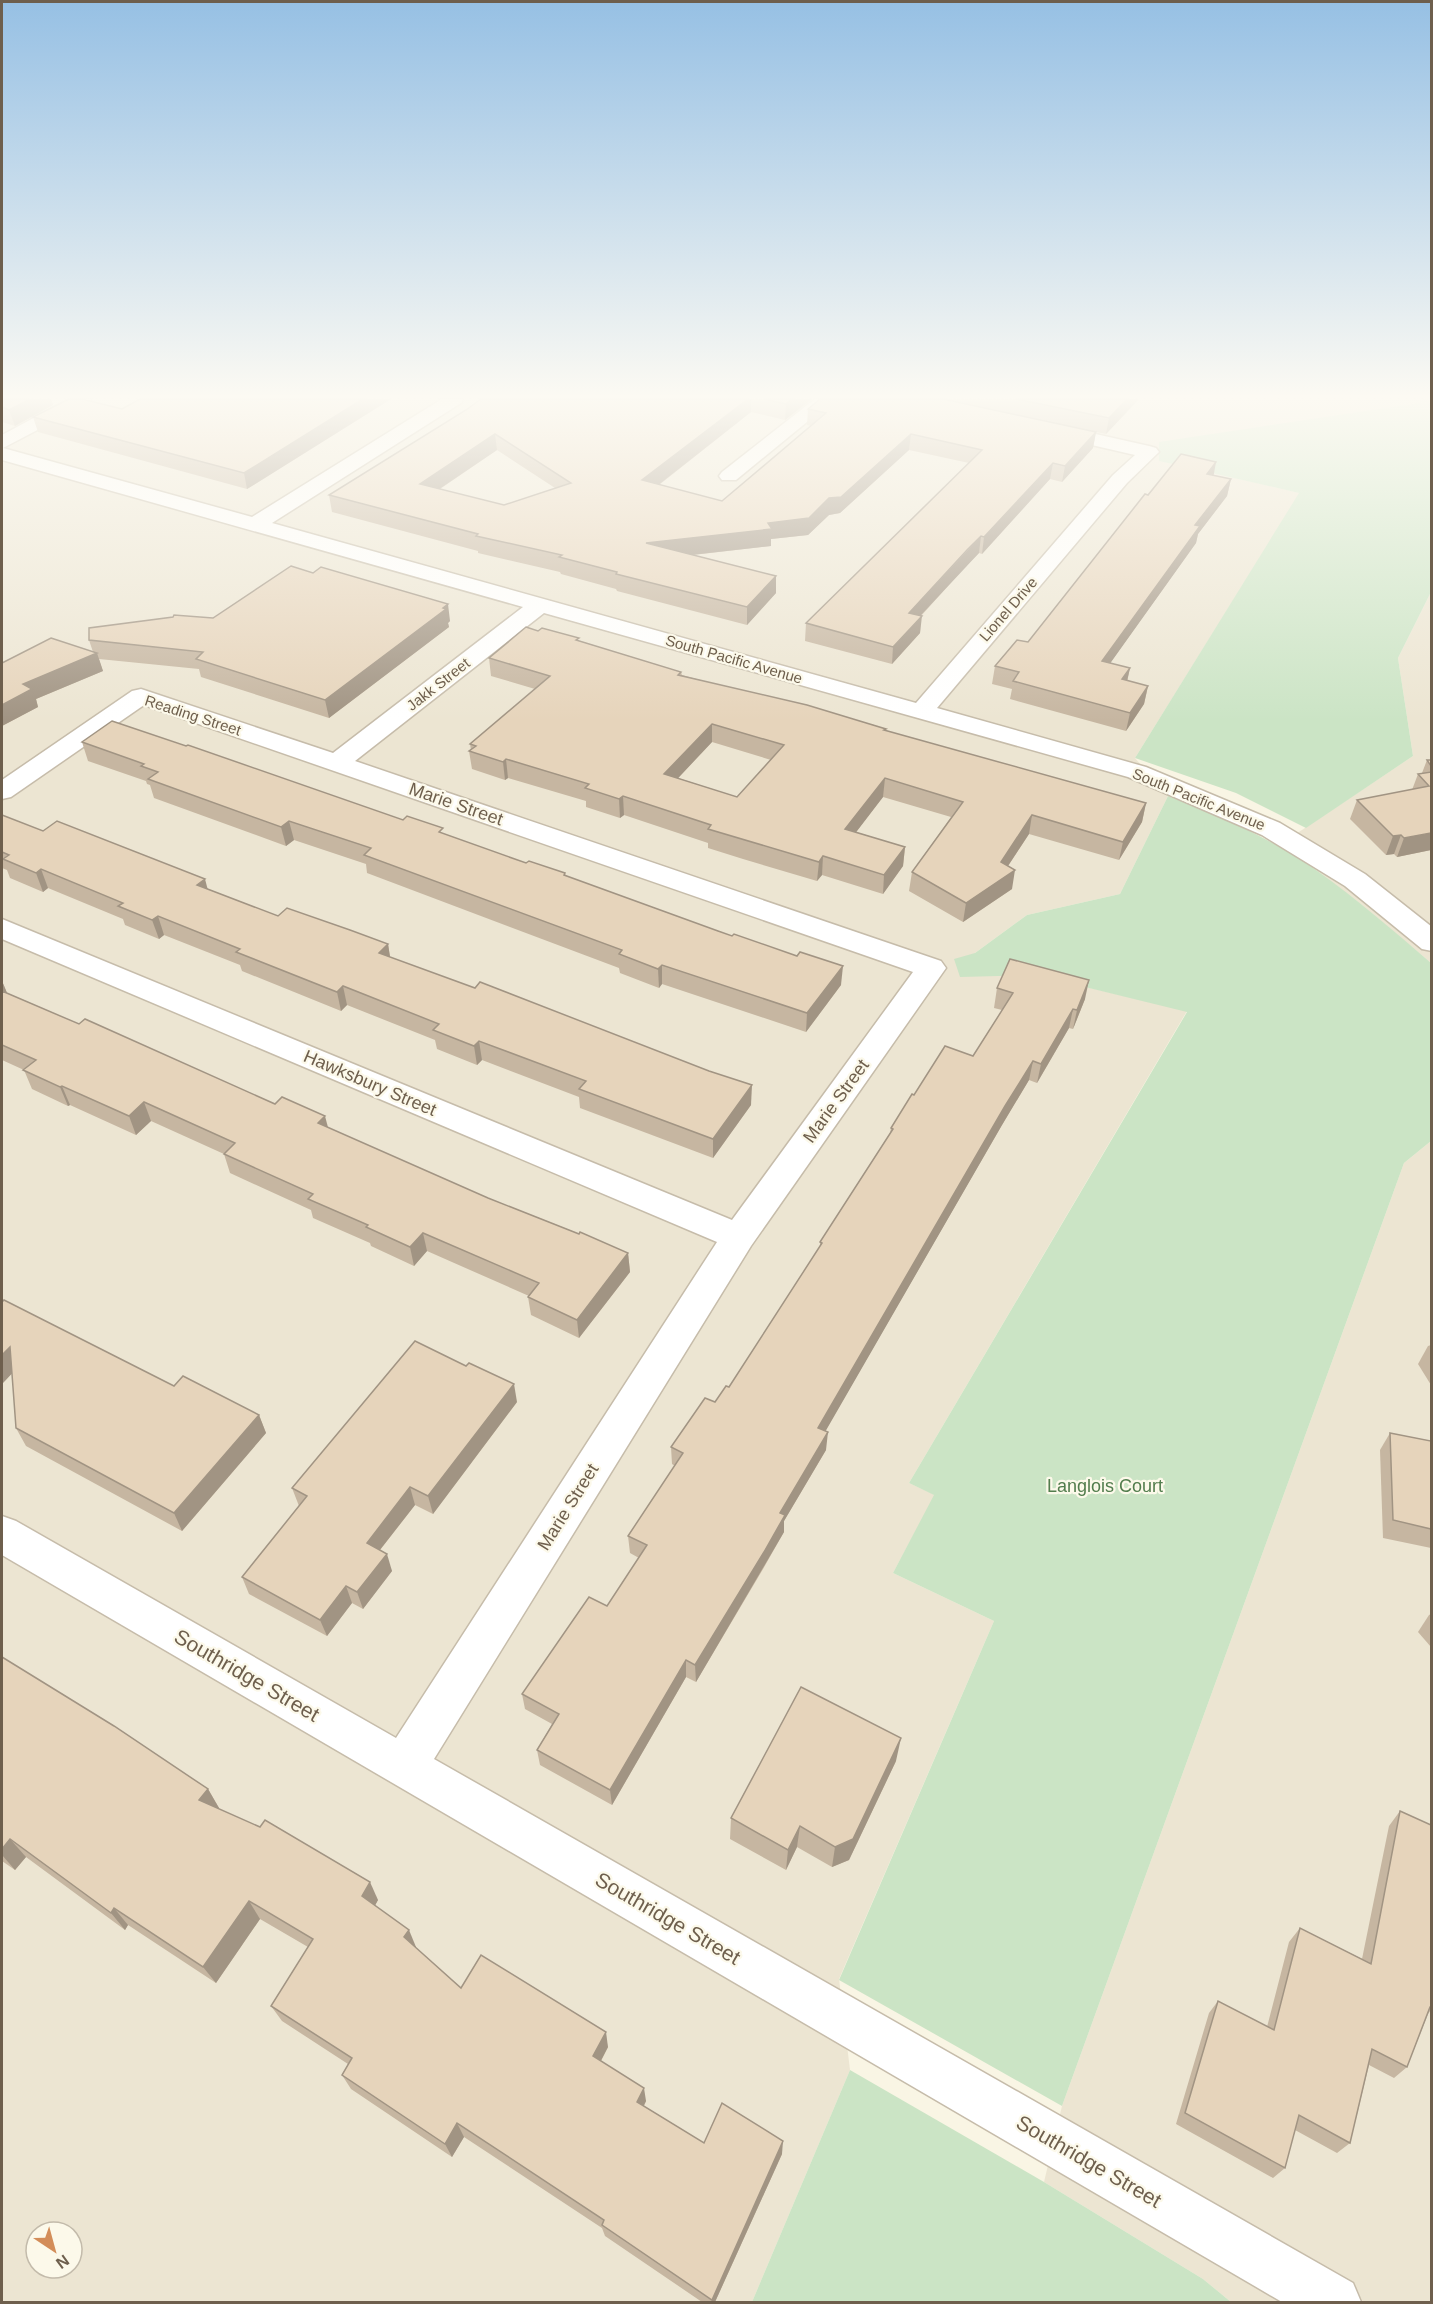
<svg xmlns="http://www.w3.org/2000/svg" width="1433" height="2304" viewBox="0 0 1433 2304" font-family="Helvetica,sans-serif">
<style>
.residential{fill:#ece5d2;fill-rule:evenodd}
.green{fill:#cbe4c5}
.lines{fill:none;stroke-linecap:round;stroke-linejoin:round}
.minor-casing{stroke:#c6bcaa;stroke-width:3}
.minor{fill:#fff;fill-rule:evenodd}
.wall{fill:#c6b6a1;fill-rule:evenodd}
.shaded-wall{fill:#a19483}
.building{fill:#e6d4bb;stroke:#a19483;stroke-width:1.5;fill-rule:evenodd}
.labels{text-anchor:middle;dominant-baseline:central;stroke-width:4.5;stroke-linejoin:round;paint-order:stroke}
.far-street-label{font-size:15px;fill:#6e5f4d;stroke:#fcf9ea}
.street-label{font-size:18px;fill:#6e5f4d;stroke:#fcf9ea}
.park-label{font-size:18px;fill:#527d4d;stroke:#fcf9ea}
.near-street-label{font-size:21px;fill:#6e5f4d;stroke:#fcf9ea}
</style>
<rect width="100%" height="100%" fill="#f9f5e4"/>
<!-- residential -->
<g class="residential">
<path d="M 2,399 L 1422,399 L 1419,403 L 1159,443 L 1160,461 L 1300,493 L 1135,758 L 1168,796 L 1120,894 L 1027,915 L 975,953 L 1036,975 L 1187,1011 L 909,1483 L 935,1495 L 893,1573 L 994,1621 L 839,1979 L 850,2070 L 752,2302 L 2,2302 ZM 36,2232 L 72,2232 L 72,2268 L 36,2268 Z"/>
<path d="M 1431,592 L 1431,963 L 1362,905 L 1316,870 L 1278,846 L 1413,756 L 1398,658 Z"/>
<path d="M 1431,1141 L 1431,2302 L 1231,2302 L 1203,2279 L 1044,2182 L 1062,2106 L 1404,1163 Z"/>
</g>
<!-- green -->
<g class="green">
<path d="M 1422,399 L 1431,399 L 1431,592 L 1398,658 L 1413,756 L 1306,828 L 1236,793 L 1135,758 L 1299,493 L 1159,461 L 1159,442 L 1419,403 Z"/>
<path d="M 1168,796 C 1219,816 1271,838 1316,870 C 1357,899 1394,931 1431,963 L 1431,1141 L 1404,1163 L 1062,2106 L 839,1980 L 994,1621 L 893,1573 L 934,1495 L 909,1483 L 1187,1012 L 1036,975 L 960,977 L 954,959 L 975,953 L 1027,915 L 1120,894 Z"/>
<path d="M 850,2070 L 1044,2182 L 1203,2279 L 1231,2302 L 752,2302 Z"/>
</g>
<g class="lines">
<!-- minor casing -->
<g class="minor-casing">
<g id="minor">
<path d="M 69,399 L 91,399 L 89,403 L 3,448 L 252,517 L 442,399 L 463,399 L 461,403 L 272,523 L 916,703 L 1113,475 L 1135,455 L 1044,434 L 1041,430 L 1044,426 L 1051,424 L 1149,446 L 1156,448 L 1159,452 L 1127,483 L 937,708 L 1146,767 L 1280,823 L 1365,874 L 1432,927 L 1432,951 L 1422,949 L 1345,886 L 1262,835 L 1128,777 L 544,613 L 355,761 L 941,961 L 946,968 L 751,1246 L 434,1759 L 1353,2283 L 1361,2302 L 1282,2302 L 2,1555 L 2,1516 L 16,1521 L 396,1738 L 717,1242 L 2,939 L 2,919 L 732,1220 L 913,972 L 144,705 L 11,797 L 2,799 L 2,780 L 132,691 L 141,689 L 333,753 L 523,607 L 2,460 L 2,435 Z"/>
<path d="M 815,399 L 835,399 L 736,480 L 722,480 L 719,476 L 722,472 Z"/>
</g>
</g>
<!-- minor -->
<use href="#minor" class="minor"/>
</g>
<!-- wall -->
<g class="wall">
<path d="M 2,399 L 51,399 L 53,405 L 15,426 L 2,422 Z"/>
<path d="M 140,399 L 391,399 L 247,489 L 38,432 L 33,417 L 122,409 Z"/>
<path d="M 481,399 L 812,399 L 785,420 L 751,412 L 659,485 L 722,501 L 811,426 L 807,425 L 808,409 L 820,399 L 1139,399 L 1106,434 L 1096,432 L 1093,448 L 1062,482 L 1050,479 L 982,554 L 979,553 L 965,567 L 921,616 L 920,633 L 892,664 L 805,641 L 806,623 L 969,463 L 909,450 L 840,513 L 829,515 L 808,535 L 771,539 L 771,546 L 693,555 L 776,576 L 776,593 L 747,625 L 617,591 L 616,589 L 561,574 L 560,572 L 478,553 L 478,551 L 332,512 L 329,495 L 466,410 ZM 497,450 L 555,488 L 504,505 L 440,489 Z"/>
<path d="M 1213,475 L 1231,479 L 1227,496 L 1198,534 L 1196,543 L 1110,663 L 1130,668 L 1127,681 L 1148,686 L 1144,704 L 1126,731 L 1010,699 L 1012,689 L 992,684 L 995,666 L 1028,642 L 1148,495 Z"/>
<path d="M 213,618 L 450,621 L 448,623 L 449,627 L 329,718 L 201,677 L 199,669 L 99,659 L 103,671 L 36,699 L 38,707 L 2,726 L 2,663 L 93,652 L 89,640 Z"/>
<path d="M 579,641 L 681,672 L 682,675 L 886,731 L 1146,803 L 1142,822 L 1119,860 L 1029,834 L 1008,866 L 1012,889 L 963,922 L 909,891 L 912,872 L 951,817 L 883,797 L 856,832 L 905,847 L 903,866 L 883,894 L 822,875 L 817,881 L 743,859 L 708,848 L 708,843 L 624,815 L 620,818 L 586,807 L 586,801 L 508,778 L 505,780 L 472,769 L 469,751 L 471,750 L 470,744 L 535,689 L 491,676 L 489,658 ZM 712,742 L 771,760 L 737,797 L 678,778 Z"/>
<path d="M 82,742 L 444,834 L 526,863 L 565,873 L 566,876 L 841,985 L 806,1032 L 662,984 L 659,988 L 620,973 L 619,968 L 367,873 L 366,864 L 294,840 L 286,846 L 154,798 L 150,785 L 147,784 L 146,781 L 88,761 Z"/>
<path d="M 1427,760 L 1431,760 L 1431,850 L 1397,857 L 1394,854 L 1386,855 L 1350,819 L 1357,800 L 1412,790 L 1418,774 L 1422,773 Z"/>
<path d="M 2,815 L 43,831 L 208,889 L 278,916 L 388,944 L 390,957 L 751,1105 L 713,1158 L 580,1108 L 579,1097 L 482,1060 L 477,1065 L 437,1049 L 435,1040 L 347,1005 L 341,1011 L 242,971 L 240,965 L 164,935 L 159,939 L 125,925 L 123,919 L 48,888 L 43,892 L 10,878 L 7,870 L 2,868 Z"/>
<path d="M 2,981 L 7,993 L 79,1024 L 328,1128 L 488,1198 L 628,1253 L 630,1272 L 579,1338 L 531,1315 L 528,1297 L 529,1296 L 427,1251 L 414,1266 L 371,1246 L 370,1243 L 313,1218 L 311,1210 L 230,1173 L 224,1154 L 151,1121 L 136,1135 L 70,1105 L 68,1106 L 32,1089 L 24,1070 L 2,1060 Z"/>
<path d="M 997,988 L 1085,999 L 1073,1029 L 1069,1028 L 1037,1083 L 1029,1080 L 1002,1125 L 825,1431 L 826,1450 L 784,1521 L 784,1532 L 763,1569 L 696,1682 L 686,1677 L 612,1805 L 540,1765 L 537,1750 L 552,1724 L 525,1709 L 522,1694 L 607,1606 L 639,1558 L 630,1553 L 628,1536 L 675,1466 L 672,1464 L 671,1447 L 729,1387 L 820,1247 L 820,1242 L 890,1133 L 891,1128 L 914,1095 L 973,1056 L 1002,1010 L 994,1008 Z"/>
<path d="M 2,1302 L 174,1386 L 259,1415 L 266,1433 L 182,1531 L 26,1446 L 16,1428 L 12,1373 L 2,1384 Z"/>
<path d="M 1431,1345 L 1431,1385 L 1418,1364 L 1428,1346 Z"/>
<path d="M 517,1402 L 433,1514 L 415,1505 L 380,1550 L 392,1571 L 363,1609 L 352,1603 L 327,1636 L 249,1594 L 242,1577 L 299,1506 L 292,1488 Z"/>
<path d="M 1390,1433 L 1431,1441 L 1431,1548 L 1383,1538 L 1380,1450 Z"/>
<path d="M 1431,1614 L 1431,1647 L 1418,1632 L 1429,1615 Z"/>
<path d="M 2,1657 L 208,1789 L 219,1808 L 219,1809 L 378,1900 L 375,1905 L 416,1947 L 415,1948 L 461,1988 L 608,2047 L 601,2061 L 646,2101 L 644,2106 L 704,2143 L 782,2154 L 715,2302 L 702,2302 L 605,2236 L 602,2228 L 464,2137 L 452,2157 L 351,2089 L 342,2075 L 348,2064 L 282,2021 L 271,2006 L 308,1947 L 260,1919 L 216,1983 L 128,1925 L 125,1930 L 26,1857 L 15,1870 L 2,1861 Z"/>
<path d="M 896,1761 L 849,1860 L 832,1867 L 797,1847 L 786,1870 L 730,1839 L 731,1818 Z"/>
<path d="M 1400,1811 L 1431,1825 L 1431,2010 L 1428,2014 L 1407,2067 L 1394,2078 L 1369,2065 L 1350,2143 L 1337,2153 L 1295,2130 L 1285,2168 L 1273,2178 L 1176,2124 L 1209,2013 L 1218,2001 L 1267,2027 L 1289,1942 L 1300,1928 L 1362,1959 L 1389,1826 Z"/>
</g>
<!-- shaded-wall -->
<g class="shaded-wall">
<path d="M 30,399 L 51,399 L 53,405 L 15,426 L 9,410 Z"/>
<path d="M 363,399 L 391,399 L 247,489 L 244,473 Z"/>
<path d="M 748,399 L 751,399 L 751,412 L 643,497 L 642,480 Z"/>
<path d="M 792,399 L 812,399 L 785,420 L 786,404 Z"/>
<path d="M 1127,399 L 1139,399 L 1106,434 L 1109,418 Z"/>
<path d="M 1096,432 L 1093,448 L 1062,482 L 1065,466 Z"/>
<path d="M 495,434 L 497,450 L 423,500 L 420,484 Z"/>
<path d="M 911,434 L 909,450 L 840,513 L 829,515 L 808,535 L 771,539 L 771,546 L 647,560 L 646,543 L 768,523 Z"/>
<path d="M 1216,462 L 1213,479 L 1207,474 Z"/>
<path d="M 1053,463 L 1050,479 L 982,554 L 984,537 Z"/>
<path d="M 1231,479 L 1227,496 L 1198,534 L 1196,543 L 1099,679 L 1102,661 L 1195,525 Z"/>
<path d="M 981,536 L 979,553 L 907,630 L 909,613 Z"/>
<path d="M 776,576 L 776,593 L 747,625 L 747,607 Z"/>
<path d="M 448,604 L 450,621 L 448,623 L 449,627 L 329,718 L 325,700 Z"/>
<path d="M 922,616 L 920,633 L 892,664 L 893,647 Z"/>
<path d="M 97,653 L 103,671 L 36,699 L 38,707 L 2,726 L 2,705 L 23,684 Z"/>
<path d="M 1130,668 L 1126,686 L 1122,679 Z"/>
<path d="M 1148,686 L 1144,704 L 1126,731 L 1130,713 Z"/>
<path d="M 712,724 L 712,742 L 665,792 L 664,774 Z"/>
<path d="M 506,759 L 508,778 L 505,780 L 503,762 Z"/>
<path d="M 885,778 L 883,797 L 844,848 L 845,829 Z"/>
<path d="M 623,796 L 624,815 L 620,818 L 619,799 Z"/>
<path d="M 1146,803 L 1142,822 L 1119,860 L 1123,842 Z"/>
<path d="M 1032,815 L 1029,834 L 998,881 L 1001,862 Z"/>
<path d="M 289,821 L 294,840 L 286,846 L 281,827 Z"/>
<path d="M 1431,833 L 1431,850 L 1397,857 L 1404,838 Z"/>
<path d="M 1401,835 L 1394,854 L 1386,855 L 1393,836 Z"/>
<path d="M 905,847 L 903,866 L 883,894 L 884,875 Z"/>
<path d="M 823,856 L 822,875 L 817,881 L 819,862 Z"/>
<path d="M 41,869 L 48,888 L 43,892 L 36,873 Z"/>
<path d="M 1015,870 L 1012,889 L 963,922 L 966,903 Z"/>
<path d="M 205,879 L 210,898 L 197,885 Z"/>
<path d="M 158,916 L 164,935 L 159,939 L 152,920 Z"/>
<path d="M 388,944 L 391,963 L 379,953 Z"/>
<path d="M 662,965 L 662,984 L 659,988 L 658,969 Z"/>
<path d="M 843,966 L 841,985 L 806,1032 L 807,1013 Z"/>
<path d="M 1089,980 L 1085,999 L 1073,1029 L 1077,1010 Z"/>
<path d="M 2,981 L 10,1000 L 2,1005 Z"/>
<path d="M 343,986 L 347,1005 L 341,1011 L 337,992 Z"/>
<path d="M 1073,1009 L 1069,1028 L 1037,1083 L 1041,1064 Z"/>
<path d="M 479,1041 L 482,1060 L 477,1065 L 474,1046 Z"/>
<path d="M 1033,1061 L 1029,1080 L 1002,1125 L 817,1446 L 818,1428 L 1005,1106 Z"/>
<path d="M 752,1085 L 751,1105 L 713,1158 L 713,1139 Z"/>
<path d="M 62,1086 L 70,1105 L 68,1106 L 60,1087 Z"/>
<path d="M 144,1102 L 151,1121 L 136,1135 L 129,1116 Z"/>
<path d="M 325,1116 L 330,1135 L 318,1123 Z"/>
<path d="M 423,1233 L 427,1251 L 414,1266 L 410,1247 Z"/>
<path d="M 628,1253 L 630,1272 L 579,1338 L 577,1320 Z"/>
<path d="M 10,1347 L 20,1365 L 2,1384 L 2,1355 Z"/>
<path d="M 514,1384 L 517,1402 L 433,1514 L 428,1496 Z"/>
<path d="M 259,1415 L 266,1433 L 182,1531 L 174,1513 Z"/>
<path d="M 828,1432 L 826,1450 L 784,1521 L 784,1532 L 696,1682 L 695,1665 L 780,1513 Z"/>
<path d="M 410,1487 L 415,1505 L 372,1560 L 367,1543 Z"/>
<path d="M 387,1554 L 392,1571 L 363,1609 L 357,1592 Z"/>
<path d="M 346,1586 L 352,1603 L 327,1636 L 320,1620 Z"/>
<path d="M 686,1660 L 686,1677 L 612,1805 L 610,1790 Z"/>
<path d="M 901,1738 L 896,1761 L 849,1860 L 832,1867 L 835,1847 Z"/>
<path d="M 208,1789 L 219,1808 L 211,1819 L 199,1800 Z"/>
<path d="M 800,1826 L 797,1847 L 786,1870 L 788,1850 Z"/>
<path d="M 10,1839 L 26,1857 L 15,1870 L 2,1855 L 2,1849 Z"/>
<path d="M 370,1882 L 378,1900 L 371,1913 L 362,1896 Z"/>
<path d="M 249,1901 L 260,1919 L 216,1983 L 203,1967 Z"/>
<path d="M 114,1908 L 128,1925 L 125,1930 L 111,1913 Z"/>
<path d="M 409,1930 L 416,1947 L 411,1954 L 404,1937 Z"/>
<path d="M 606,2032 L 608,2047 L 596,2070 L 593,2056 Z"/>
<path d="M 644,2088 L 646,2101 L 639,2115 L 637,2102 Z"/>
<path d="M 457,2123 L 464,2137 L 452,2157 L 445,2144 Z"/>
<path d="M 783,2141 L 782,2154 L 715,2302 L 712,2302 L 712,2300 Z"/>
</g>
<!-- building -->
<g class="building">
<path d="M 2,399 L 30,399 L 9,410 L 2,407 Z"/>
<path d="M 69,399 L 82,399 L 122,409 L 140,399 L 363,399 L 244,473 L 33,417 Z"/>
<path d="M 481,399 L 748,399 L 642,480 L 722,501 L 826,413 L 808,409 L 820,399 L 943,399 L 1096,432 L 1065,466 L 1053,463 L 984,537 L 981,536 L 967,550 L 909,613 L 922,616 L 893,647 L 806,623 L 982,450 L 911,434 L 841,497 L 829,498 L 809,518 L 768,523 L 772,529 L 646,543 L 776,576 L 747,607 L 616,574 L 617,572 L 559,557 L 562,555 L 476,536 L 478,534 L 329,495 L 466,410 ZM 495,434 L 571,483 L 504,505 L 420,484 Z"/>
<path d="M 764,399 L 792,399 L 786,404 Z"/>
<path d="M 1016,399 L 1127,399 L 1109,418 Z"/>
<path d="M 1181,454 L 1216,462 L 1207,474 L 1231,479 L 1195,525 L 1200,526 L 1102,661 L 1130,668 L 1122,679 L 1148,686 L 1130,713 L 1013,681 L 1019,672 L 995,666 L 1017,640 L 1028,642 L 1145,494 L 1148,495 Z"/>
<path d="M 291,566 L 313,573 L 321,567 L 448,604 L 443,608 L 446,609 L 325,700 L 196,659 L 203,652 L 89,640 L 89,628 L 173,617 L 174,615 L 213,618 Z"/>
<path d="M 526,627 L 538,631 L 542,628 L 579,638 L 576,640 L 681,672 L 678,675 L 807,705 L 886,729 L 884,730 L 1146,803 L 1123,842 L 1032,815 L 1001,862 L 1015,870 L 966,903 L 912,872 L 963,802 L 885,778 L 845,829 L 905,847 L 884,875 L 823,856 L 819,862 L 708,829 L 711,825 L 623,796 L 619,799 L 585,788 L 589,784 L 506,759 L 503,762 L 469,751 L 476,746 L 470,744 L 550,676 L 489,658 ZM 712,724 L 784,745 L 737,797 L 664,774 Z"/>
<path d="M 51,638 L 97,653 L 23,684 L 32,689 L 2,705 L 2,663 Z"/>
<path d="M 112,721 L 186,746 L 188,745 L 403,820 L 407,816 L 443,828 L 439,832 L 526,863 L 529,861 L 565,873 L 564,875 L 718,931 L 732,936 L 734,934 L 797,956 L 800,952 L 843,966 L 807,1013 L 662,965 L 658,969 L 619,954 L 622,950 L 364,855 L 371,848 L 289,821 L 281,827 L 148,779 L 158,772 L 141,766 L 144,764 L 82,742 Z"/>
<path d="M 1427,760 L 1431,760 L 1431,766 Z"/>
<path d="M 1431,772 L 1431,833 L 1404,838 L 1401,835 L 1393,836 L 1357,800 L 1429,786 L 1418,774 Z"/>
<path d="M 2,815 L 43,831 L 57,821 L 205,879 L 197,885 L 278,916 L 287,908 L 350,930 L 388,944 L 379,953 L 475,988 L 480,982 L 709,1071 L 752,1085 L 713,1139 L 579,1089 L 586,1081 L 479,1041 L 474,1046 L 433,1030 L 439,1024 L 343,986 L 337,992 L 236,952 L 240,949 L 158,916 L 152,920 L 118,906 L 123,903 L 41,869 L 36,873 L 3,859 L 9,855 L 2,852 Z"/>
<path d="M 1010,959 L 1089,980 L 1077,1010 L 1073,1009 L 1041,1064 L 1033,1061 L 1005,1106 L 818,1428 L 828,1432 L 780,1513 L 785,1515 L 764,1552 L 695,1665 L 686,1660 L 610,1790 L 537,1750 L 559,1714 L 522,1694 L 589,1597 L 607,1606 L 647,1545 L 628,1536 L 683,1453 L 671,1447 L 705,1398 L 715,1402 L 726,1386 L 729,1387 L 822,1243 L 820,1242 L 893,1129 L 891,1128 L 912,1094 L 914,1095 L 945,1046 L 973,1056 L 1013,993 L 997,988 Z"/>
<path d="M 2,991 L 79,1024 L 85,1019 L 275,1104 L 282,1097 L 325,1116 L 318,1123 L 488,1198 L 579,1234 L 580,1232 L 628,1253 L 577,1320 L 528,1297 L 539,1283 L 423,1233 L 410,1247 L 366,1227 L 368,1225 L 308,1199 L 313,1194 L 224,1154 L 235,1143 L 144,1102 L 129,1116 L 62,1086 L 60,1087 L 23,1070 L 36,1060 L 2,1045 Z"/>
<path d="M 4,1300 L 174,1386 L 183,1376 L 259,1415 L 174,1513 L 16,1428 L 10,1347 L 2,1355 L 2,1302 Z"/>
<path d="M 415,1341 L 466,1366 L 469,1363 L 514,1384 L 428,1496 L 410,1487 L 367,1543 L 387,1554 L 357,1592 L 346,1586 L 320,1620 L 242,1577 L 307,1496 L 292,1488 Z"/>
<path d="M 1390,1433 L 1431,1441 L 1431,1529 L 1393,1520 Z"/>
<path d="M 2,1657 L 114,1726 L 208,1789 L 199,1800 L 260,1827 L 265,1820 L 370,1882 L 362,1896 L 409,1930 L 404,1937 L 461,1988 L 481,1955 L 606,2032 L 593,2056 L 644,2088 L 637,2102 L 704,2143 L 722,2103 L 783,2141 L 712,2300 L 602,2225 L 604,2220 L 457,2123 L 445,2144 L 342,2075 L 352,2058 L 271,2006 L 313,1939 L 249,1901 L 203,1967 L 114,1908 L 111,1913 L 10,1839 L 2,1849 Z"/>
<path d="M 801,1687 L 901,1738 L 853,1839 L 835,1847 L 800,1826 L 788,1850 L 731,1818 Z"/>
<path d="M 1400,1811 L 1431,1825 L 1431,2007 L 1430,2007 L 1407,2067 L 1372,2049 L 1350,2143 L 1299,2115 L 1285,2168 L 1185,2113 L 1218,2001 L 1274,2030 L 1300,1928 L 1371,1964 Z"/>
</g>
<!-- sky -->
<linearGradient id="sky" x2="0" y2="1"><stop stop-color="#96c0e4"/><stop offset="0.55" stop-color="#fcfaf3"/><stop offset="1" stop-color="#fcfaf3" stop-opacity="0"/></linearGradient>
<rect width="1433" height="721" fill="url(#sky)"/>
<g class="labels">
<!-- far-street labels -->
<g class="far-street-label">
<text transform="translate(1008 609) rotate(-49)">Lionel Drive</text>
<text transform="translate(734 659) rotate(16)">South Pacific Avenue</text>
<text transform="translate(438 684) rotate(-38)">Jakk Street</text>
<text transform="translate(193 715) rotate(18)">Reading Street</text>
<text transform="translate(1199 799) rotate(22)">South Pacific Avenue</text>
</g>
<!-- street labels -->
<g class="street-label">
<text transform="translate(456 804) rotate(19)">Marie Street</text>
<text transform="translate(370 1083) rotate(23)">Hawksbury Street</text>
<text transform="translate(836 1101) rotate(-54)">Marie Street</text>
<text transform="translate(568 1507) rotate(-58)">Marie Street</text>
</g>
<!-- park labels -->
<g class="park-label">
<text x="1105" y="1486">Langlois Court</text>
</g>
<!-- near-street labels -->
<g class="near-street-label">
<text transform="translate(247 1675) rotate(30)">Southridge Street</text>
<text transform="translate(668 1918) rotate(30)">Southridge Street</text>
<text transform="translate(1089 2161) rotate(30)">Southridge Street</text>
</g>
</g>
<!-- border -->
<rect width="1433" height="2304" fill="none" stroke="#6e5f4d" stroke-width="6"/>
<!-- north arrow -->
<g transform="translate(54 2250) rotate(144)"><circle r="28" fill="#fcf9ea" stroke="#c3bbab" stroke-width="1.5"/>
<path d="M0-4.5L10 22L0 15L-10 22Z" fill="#d38d59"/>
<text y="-9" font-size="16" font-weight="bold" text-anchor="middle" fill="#6e5f4d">N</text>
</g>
</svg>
